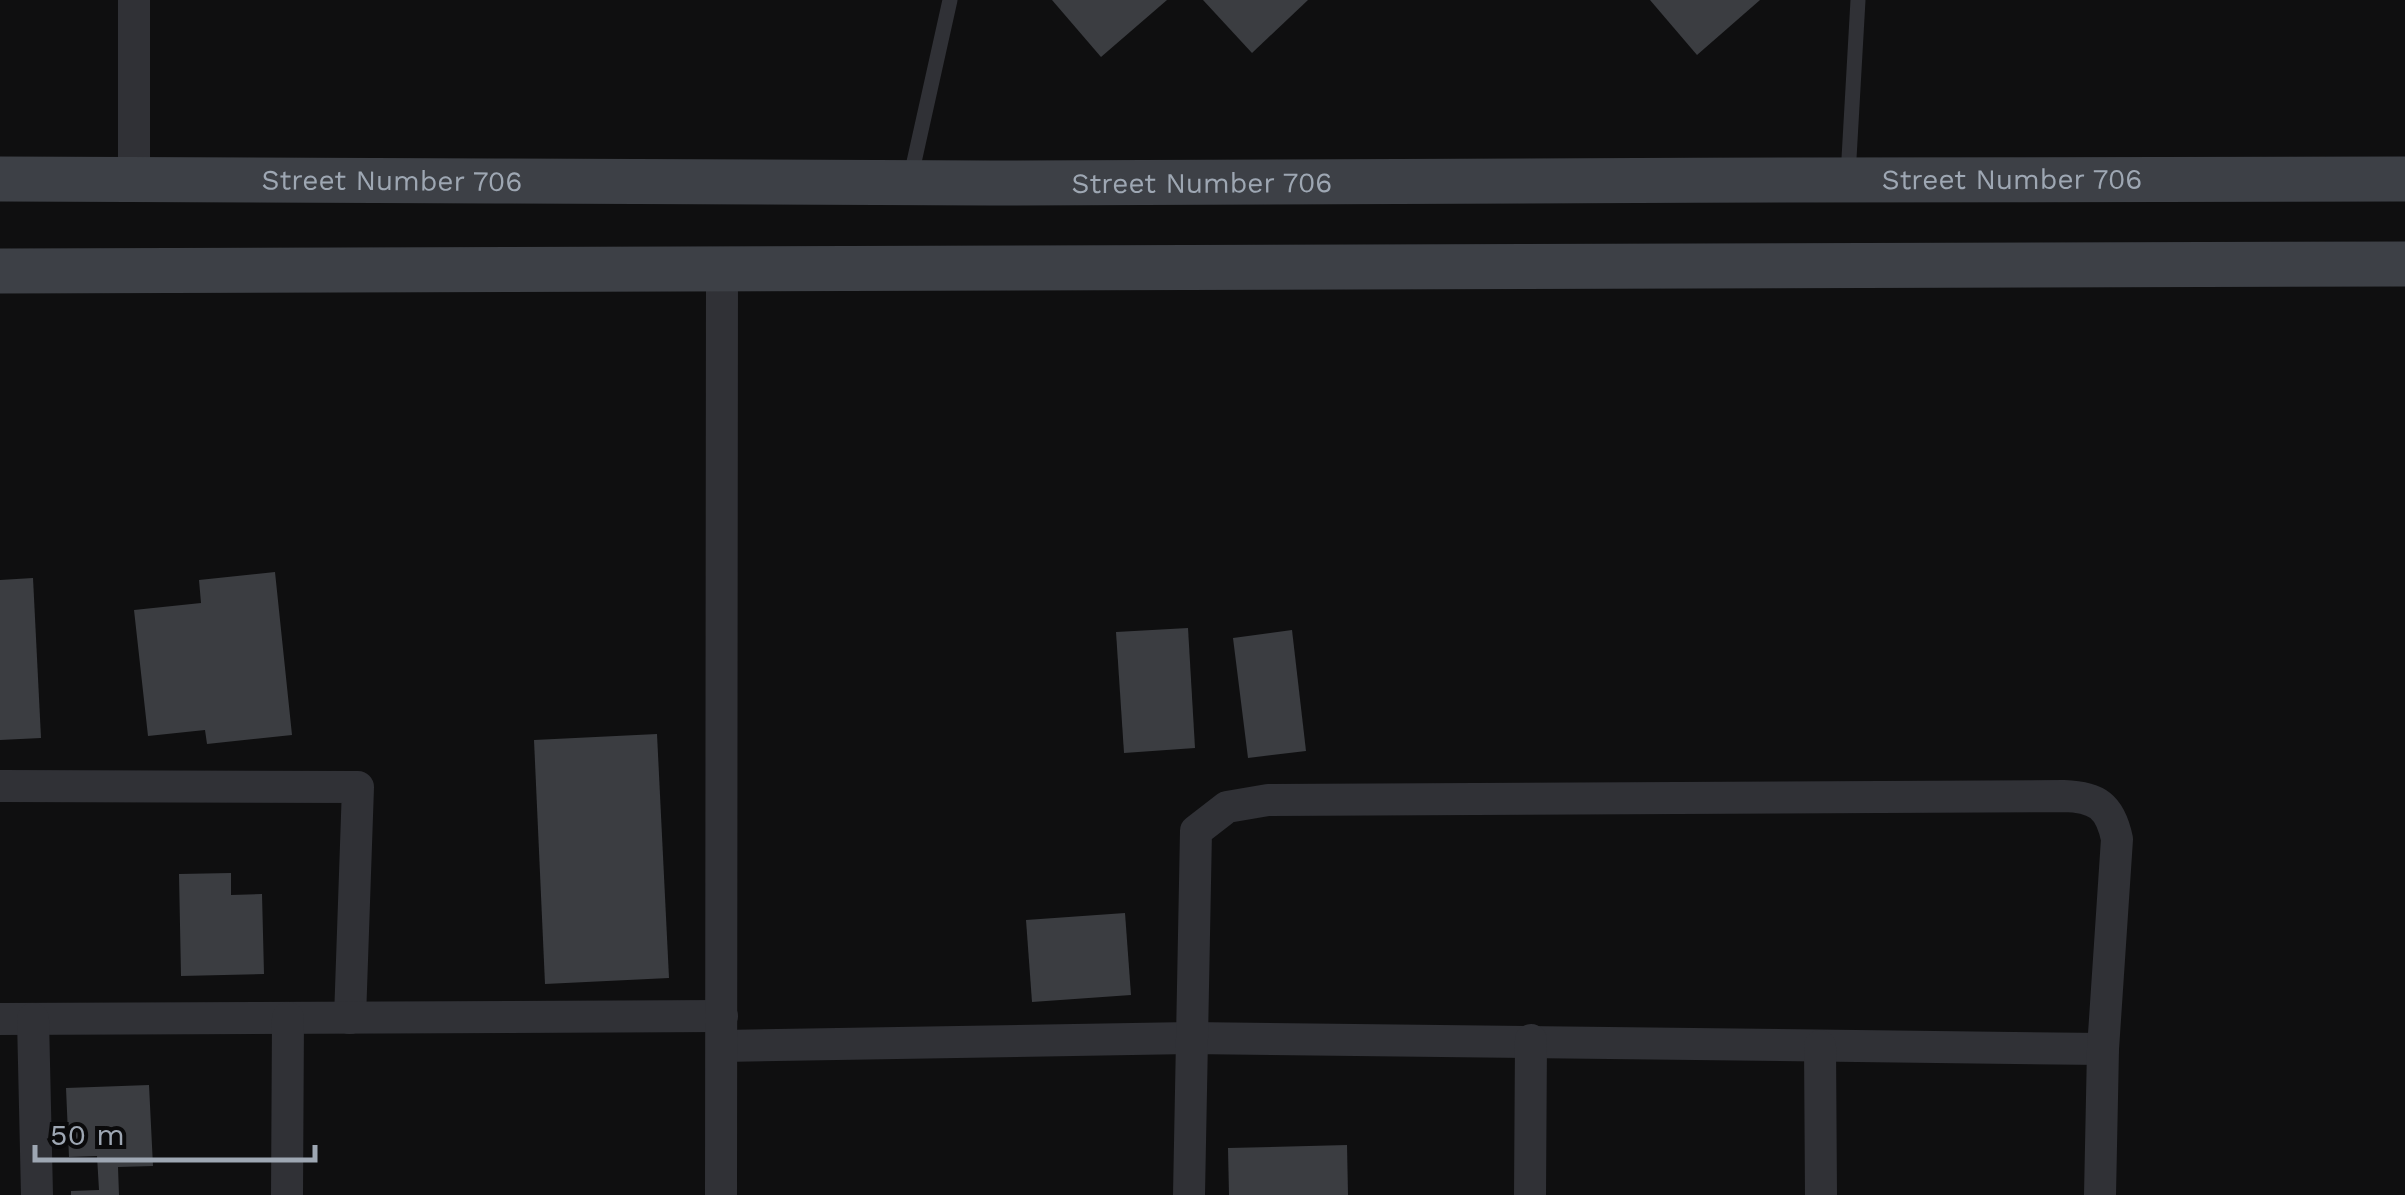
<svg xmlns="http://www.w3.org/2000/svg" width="2405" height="1195" viewBox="0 0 2405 1195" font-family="'Work Sans',sans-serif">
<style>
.building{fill:#3b3d41}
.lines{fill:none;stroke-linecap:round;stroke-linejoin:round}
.lane{stroke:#303136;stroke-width:15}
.street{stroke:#303136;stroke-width:32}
.secondary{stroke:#3d4046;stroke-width:45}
.labels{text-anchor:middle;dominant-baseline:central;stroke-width:8;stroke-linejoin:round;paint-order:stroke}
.street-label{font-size:28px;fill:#9ea7b3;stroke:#0a0a0b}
</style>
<rect width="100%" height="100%" fill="#0f0f10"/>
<!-- building -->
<g class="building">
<path d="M 1052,0 L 1167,0 L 1101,57 Z"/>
<path d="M 1203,0 L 1308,0 L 1252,53 Z"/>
<path d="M 1650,0 L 1760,0 L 1697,55 Z"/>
<path d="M 275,572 L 292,735 L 207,744 L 205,730 L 148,736 L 134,610 L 201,603 L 199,580 Z"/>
<path d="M 33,578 L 41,738 L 0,740 L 0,580 Z"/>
<path d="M 1188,628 L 1195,748 L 1124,753 L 1116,632 Z"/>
<path d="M 1292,630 L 1306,751 L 1248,758 L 1233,638 Z"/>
<path d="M 657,734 L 669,978 L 545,984 L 534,740 Z"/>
<path d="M 231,873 L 231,895 L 262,894 L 264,974 L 181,976 L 179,874 Z"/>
<path d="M 1125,913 L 1131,995 L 1032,1002 L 1026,920 Z"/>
<path d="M 149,1085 L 153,1166 L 118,1167 L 119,1195 L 71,1195 L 71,1191 L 99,1190 L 97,1156 L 69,1157 L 66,1088 Z"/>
<path d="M 1347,1145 L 1348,1195 L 1229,1195 L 1228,1148 Z"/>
</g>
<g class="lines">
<!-- lane -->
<g class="lane">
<path d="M 1848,176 L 1858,0"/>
<path d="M 910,180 L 950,0"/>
</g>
<!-- street -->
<g class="street">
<path d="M 134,178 L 134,0"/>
<path d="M 0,786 L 358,787 L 350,1018"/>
<path d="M 0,1019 L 722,1016"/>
<path d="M 33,1019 L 37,1195"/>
<path d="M 722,1046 L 1190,1038 L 2103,1049"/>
<path d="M 1820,1046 L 1821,1195"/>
<path d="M 287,1195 L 288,1018"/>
<path d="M 721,1195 L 722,269"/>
<path d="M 1189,1195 L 1196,831 L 1227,807 L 1268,800 L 2064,796 C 2097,797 2110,806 2117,839 L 2103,1049 L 2100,1195"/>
<path d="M 1530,1195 L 1531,1040"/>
</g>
<!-- secondary -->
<g class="secondary">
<path id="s1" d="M 0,179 C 330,178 661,184 991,183 C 1462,183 1934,177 2405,179"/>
<path d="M 0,271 L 2405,264"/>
</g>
</g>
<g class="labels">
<!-- street labels -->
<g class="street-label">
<text stroke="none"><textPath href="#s1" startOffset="2012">Street Number 706</textPath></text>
<text stroke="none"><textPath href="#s1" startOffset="392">Street Number 706</textPath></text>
<text stroke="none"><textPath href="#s1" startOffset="1202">Street Number 706</textPath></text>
</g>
</g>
<!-- scale -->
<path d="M35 1145v15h280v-15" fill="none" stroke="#9ea7b3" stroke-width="5"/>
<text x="50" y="1145" font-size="30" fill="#9ea7b3" stroke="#0a0a0b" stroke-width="8" paint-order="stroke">50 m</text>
</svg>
